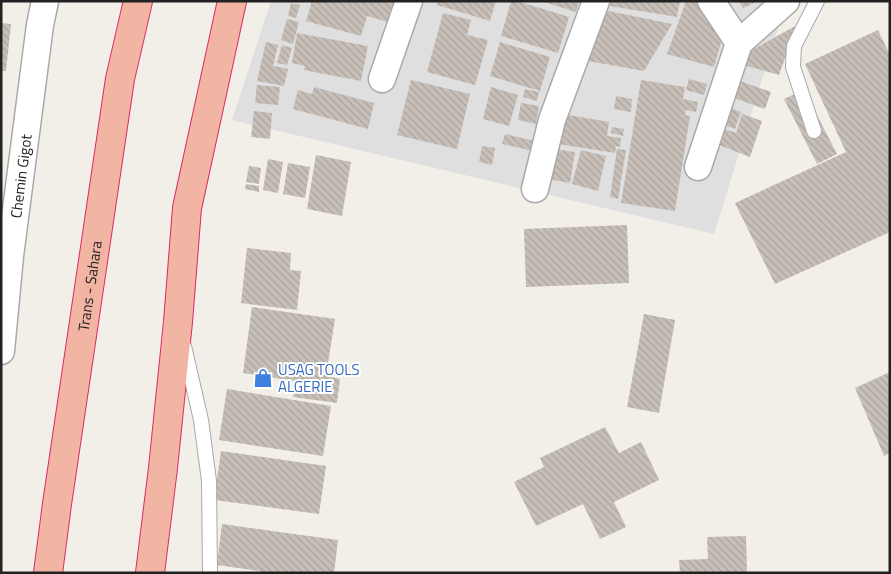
<svg xmlns="http://www.w3.org/2000/svg" width="891" height="574" viewBox="0 0 891 574" font-family="'Titillium Web',sans-serif">
<style>
.residential{fill:#e0dfdf}
.building{fill:url(#building-back-hatch)}
.lines{fill:none;stroke-linecap:round;stroke-linejoin:round}
.service-casing{stroke:#a9a9a9;stroke-width:16}
.minor-casing{stroke:#a9a9a9;stroke-width:29}
.trunk-casing{stroke:#dc2a67;stroke-width:30}
.service{stroke:#fff;stroke-width:14}
.minor{stroke:#fff;stroke-width:26}
.trunk{stroke:#f2b4a3;stroke-width:28}
.labels{text-anchor:middle;dominant-baseline:central;stroke-width:4;stroke-linejoin:round;paint-order:stroke}
.street-label{font-size:15px;fill:#222;stroke:#fff}
.shop-label{font-size:15px;fill:#366cbe;stroke:#fff;text-anchor:start}
</style>
<defs>
<pattern id="building-back-hatch" width="6" height="6" patternUnits="userSpaceOnUse" patternTransform="scale(1.25)"><rect width="6" height="6" fill="#c7bfb8"/><path d="M-1 5l2 2M0 0l6 6M5-1l2 2" fill="none" stroke="#aba49e"/></pattern>
</defs>
<rect width="100%" height="100%" fill="#f2efe9"/>
<!-- residential -->
<path class="residential" d="M 271,1 L 796,1 L 779,25 L 714,234 L 232,120 Z"/>
<!-- building -->
<g class="building">
<path d="M 312,1 L 396,1 L 391,23 L 367,16 L 361,36 L 306,21 Z"/>
<path d="M 438,1 L 496,1 L 490,21 L 437,5 Z"/>
<path d="M 511,1 L 517,1 L 569,17 L 558,53 L 501,36 Z"/>
<path d="M 541,1 L 579,1 L 576,12 Z"/>
<path d="M 611,1 L 680,1 L 677,17 L 610,6 Z"/>
<path d="M 686,1 L 698,1 L 725,29 L 714,67 L 667,54 Z"/>
<path d="M 739,1 L 758,1 L 743,8 Z"/>
<path d="M 291,3 L 300,5 L 296,18 L 288,16 Z"/>
<path d="M 599,9 L 672,24 L 644,71 L 588,61 Z"/>
<path d="M 443,13 L 471,20 L 467,35 L 488,40 L 475,85 L 427,72 Z"/>
<path d="M 287,19 L 299,22 L 293,44 L 281,40 Z"/>
<path d="M 1,23 L 11,24 L 6,71 L 1,71 Z"/>
<path d="M 797,25 L 779,75 L 744,65 L 747,53 Z"/>
<path d="M 878,30 L 890,55 L 890,232 L 775,284 L 735,203 L 846,152 L 805,64 Z"/>
<path d="M 297,33 L 368,46 L 361,81 L 304,70 L 305,66 L 292,63 Z"/>
<path d="M 266,42 L 278,45 L 273,66 L 288,69 L 284,86 L 257,81 Z"/>
<path d="M 500,42 L 550,57 L 540,91 L 490,76 Z"/>
<path d="M 282,45 L 292,48 L 287,65 L 277,63 Z"/>
<path d="M 689,79 L 707,84 L 704,95 L 686,90 Z"/>
<path d="M 411,80 L 470,94 L 457,149 L 397,135 Z"/>
<path d="M 641,80 L 685,87 L 683,99 L 698,102 L 696,112 L 686,110 L 685,115 L 690,116 L 675,211 L 621,203 Z"/>
<path d="M 737,80 L 771,92 L 765,109 L 731,97 Z"/>
<path d="M 257,85 L 280,87 L 278,105 L 255,103 Z"/>
<path d="M 314,87 L 374,103 L 368,129 L 293,109 L 298,90 L 312,94 Z"/>
<path d="M 491,87 L 518,95 L 509,126 L 483,119 Z"/>
<path d="M 525,89 L 539,92 L 537,101 L 523,97 Z"/>
<path d="M 804,90 L 837,154 L 817,164 L 784,99 Z"/>
<path d="M 616,96 L 632,99 L 631,112 L 614,109 Z"/>
<path d="M 521,103 L 539,106 L 536,124 L 518,120 Z"/>
<path d="M 725,106 L 741,112 L 735,129 L 719,123 Z"/>
<path d="M 254,111 L 272,113 L 270,139 L 251,137 Z"/>
<path d="M 563,114 L 609,122 L 607,136 L 621,138 L 620,147 L 616,146 L 615,153 L 558,144 Z"/>
<path d="M 742,114 L 762,121 L 750,157 L 719,145 L 725,129 L 736,133 Z"/>
<path d="M 612,127 L 624,129 L 623,136 L 611,133 Z"/>
<path d="M 505,134 L 535,141 L 533,151 L 502,144 Z"/>
<path d="M 482,146 L 495,148 L 492,165 L 479,162 Z"/>
<path d="M 553,149 L 575,152 L 570,183 L 548,179 Z"/>
<path d="M 617,149 L 626,150 L 618,199 L 610,197 Z"/>
<path d="M 581,150 L 606,156 L 598,191 L 572,184 Z"/>
<path d="M 316,155 L 351,162 L 342,216 L 307,209 Z"/>
<path d="M 268,159 L 283,162 L 278,193 L 263,190 Z"/>
<path d="M 288,163 L 310,167 L 305,198 L 283,194 Z"/>
<path d="M 249,166 L 261,168 L 259,184 L 246,182 Z"/>
<path d="M 246,184 L 259,186 L 259,192 L 245,189 Z"/>
<path d="M 627,225 L 629,283 L 526,287 L 524,229 Z"/>
<path d="M 247,248 L 291,253 L 290,270 L 301,271 L 297,310 L 241,303 Z"/>
<path d="M 252,307 L 335,319 L 326,376 L 340,379 L 337,403 L 293,397 L 295,381 L 243,373 Z"/>
<path d="M 644,314 L 675,320 L 659,413 L 627,407 Z"/>
<path d="M 890,372 L 890,453 L 884,456 L 855,388 Z"/>
<path d="M 227,389 L 331,406 L 323,456 L 219,440 Z"/>
<path d="M 605,427 L 619,453 L 641,442 L 659,480 L 614,502 L 626,527 L 600,539 L 583,504 L 536,526 L 514,482 L 544,467 L 540,458 Z"/>
<path d="M 221,451 L 326,466 L 319,514 L 214,500 Z"/>
<path d="M 222,524 L 338,540 L 334,573 L 260,573 L 260,571 L 217,565 Z"/>
<path d="M 746,536 L 747,573 L 680,573 L 679,560 L 708,559 L 707,537 Z"/>
</g>
<g class="lines">
<!-- service casing -->
<g class="service-casing">
<g id="service">
<path d="M 814,131 L 793,67 L 794,46 L 817,1"/>
<path d="M 184,346 L 201,420 L 209,481 L 210,573"/>
</g>
</g>
<!-- minor casing -->
<g class="minor-casing">
<g id="minor">
<path d="M 739,43 L 786,1"/>
<path d="M 382,79 L 409,1"/>
<path d="M 698,167 L 739,43 L 711,1"/>
<path d="M 535,189 L 552,120 L 596,1"/>
<path id="s1" d="M 1,351 L 10,256 L 40,25 L 45,1"/>
</g>
</g>
<!-- trunk casing -->
<g class="trunk-casing">
<g id="trunk">
<path id="s2" d="M 48,573 L 57,504 L 120,79 L 138,1"/>
<path d="M 150,573 L 163,468 L 178,322 L 187,208 L 232,1"/>
</g>
</g>
<!-- service -->
<use href="#service" class="service"/>
<!-- minor -->
<use href="#minor" class="minor"/>
<!-- trunk -->
<use href="#trunk" class="trunk"/>
</g>
<!-- icons -->
<defs>
<g id="shop-bare" transform="scale(1.5)"><path d="M-5-2.5h2.3a2.7 3.5 0 0 1 5.4 0H5L5.5 6h-11ZM-1.5-2.5h3a1.5 2.3 0 0 0-3 0Z" fill="#3f7fe0" stroke="#fff" stroke-width="2.5" paint-order="stroke"/></g>
</defs>
<g fill-rule="evenodd">
<use href="#shop-bare" x="263" y="378"/>
</g>
<g class="labels">
<!-- street labels -->
<g class="street-label">
<text stroke="none"><textPath href="#s1" startOffset="176">Chemin Gigot</textPath></text>
<text stroke="none"><textPath href="#s2" startOffset="290">Trans - Sahara</textPath></text>
</g>
<!-- shop labels -->
<g class="shop-label">
<text x="278" y="369">USAG TOOLS<tspan x="278" dy="17">ALGERIE</tspan></text>
</g>
</g>
<!-- border -->
<rect width="891" height="574" fill="none" stroke="#222222" stroke-width="5"/>
</svg>
